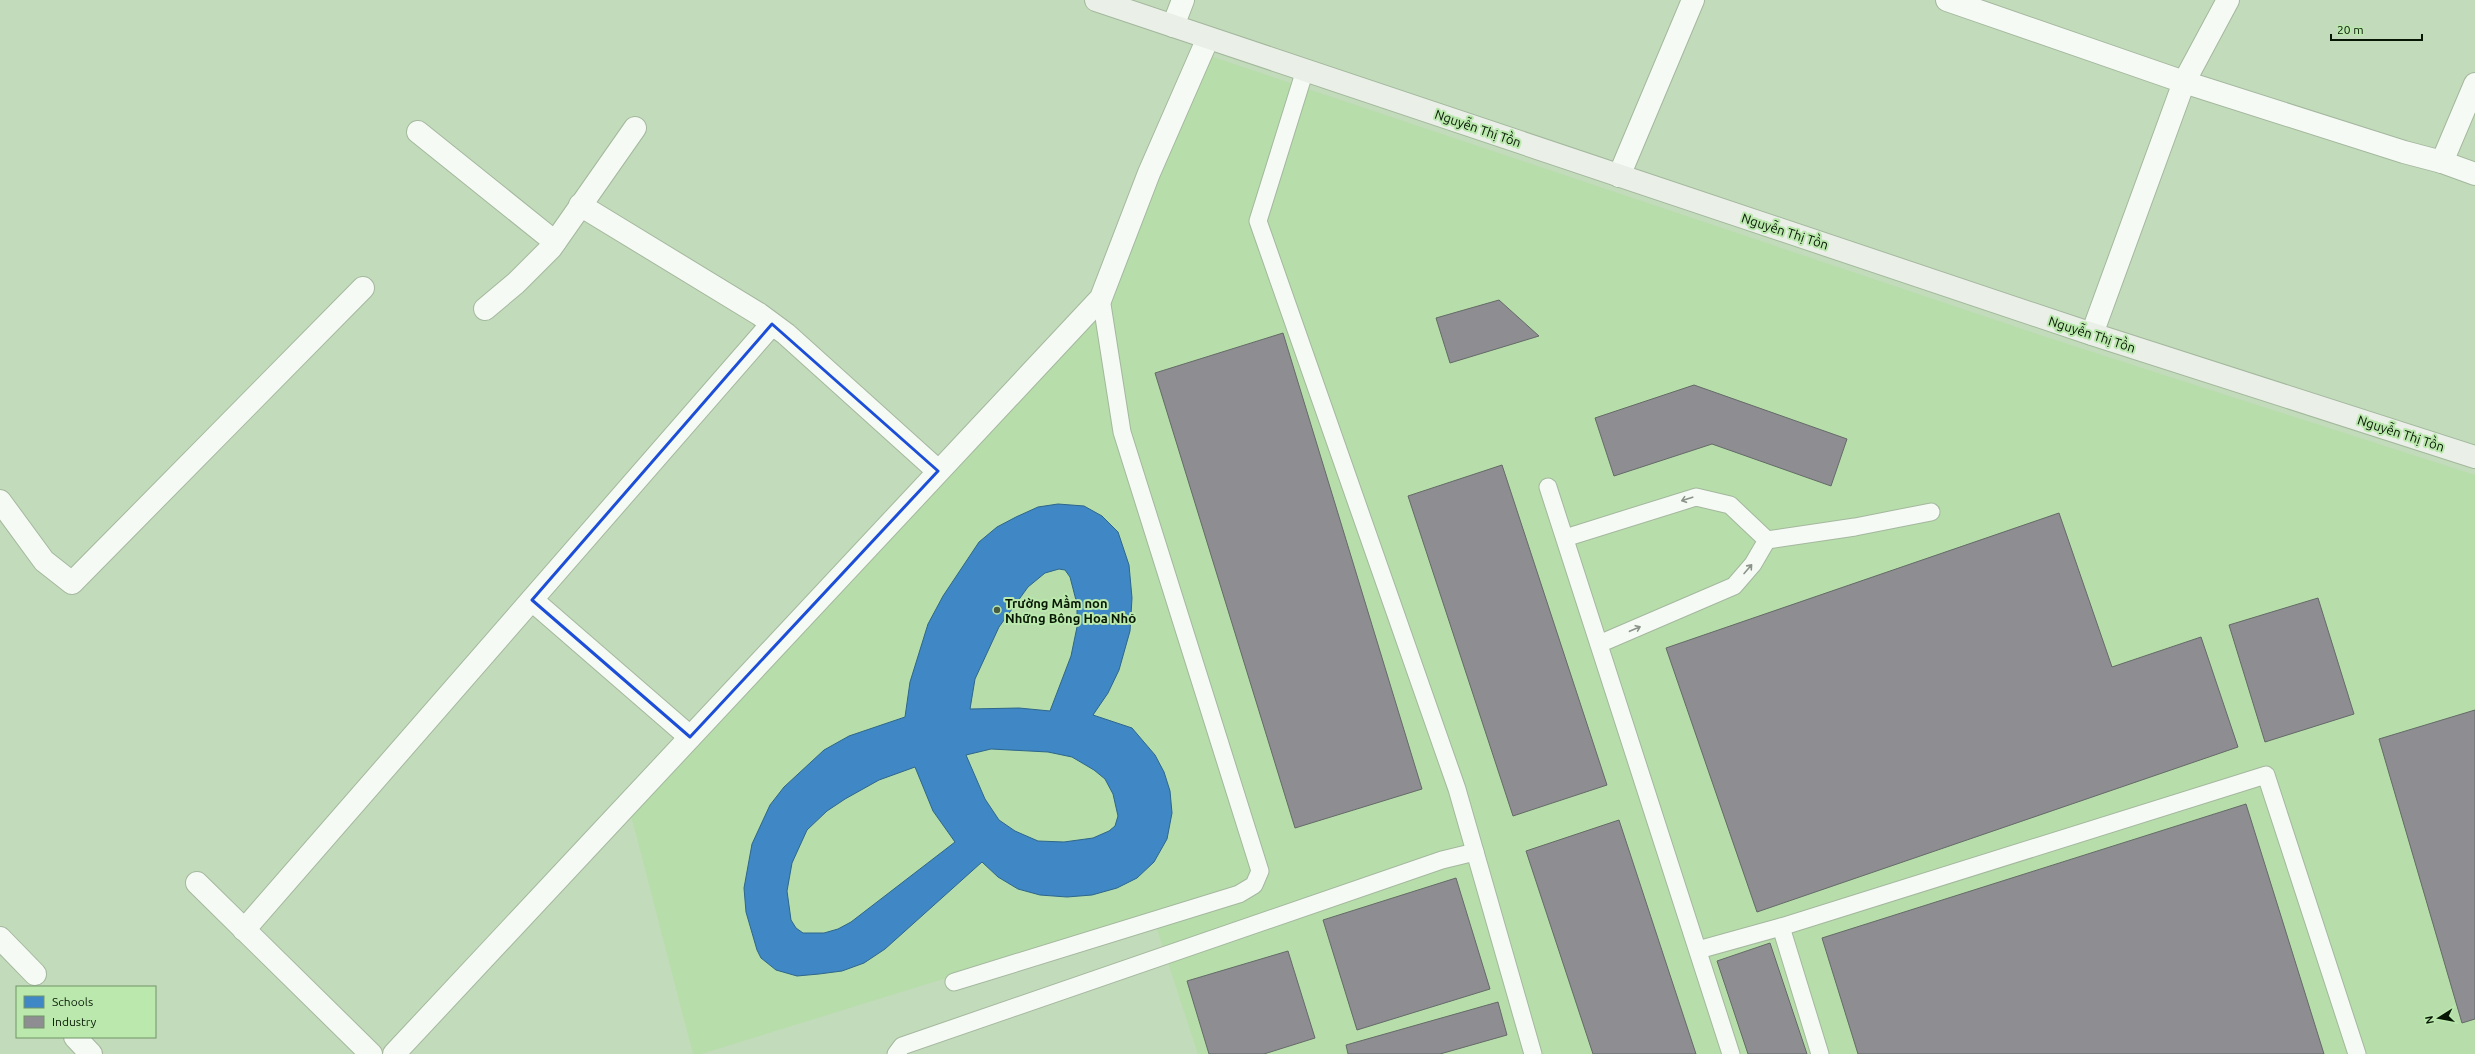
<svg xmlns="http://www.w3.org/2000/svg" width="2475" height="1054" viewBox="0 0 2475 1054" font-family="Ubuntu,sans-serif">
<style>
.built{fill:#b6ddaa}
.schools{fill:#3f88c5;stroke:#2e668b;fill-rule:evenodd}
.industry{fill:#8d8d92;stroke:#656a67}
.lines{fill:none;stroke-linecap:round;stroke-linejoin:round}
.lane-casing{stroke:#a4b89e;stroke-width:19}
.street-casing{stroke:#a4b89e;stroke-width:24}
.secondary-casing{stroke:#a4b89e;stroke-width:24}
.lane{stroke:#f6faf5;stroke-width:17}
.street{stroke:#f6faf5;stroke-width:22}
.secondary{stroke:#eaf0e7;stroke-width:22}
.oneway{stroke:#8a9488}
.marked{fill:none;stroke:#1d4ed8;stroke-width:3;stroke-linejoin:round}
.poi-dot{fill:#485c43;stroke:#bae8ad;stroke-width:1.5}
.labels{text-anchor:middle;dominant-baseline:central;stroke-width:4;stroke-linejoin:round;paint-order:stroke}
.street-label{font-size:13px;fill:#071703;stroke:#bae8ad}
.poi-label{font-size:13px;font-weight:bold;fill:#071703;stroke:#bae8ad;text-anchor:start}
</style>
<rect width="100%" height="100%" fill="#c2dbba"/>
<!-- built -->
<g class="built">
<path d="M 1210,56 L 2052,339 L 2475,475 L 2475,1054 L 1198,1054 L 1156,926 L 1261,888 L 1130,433 L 1108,305 L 1157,182 Z"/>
<path d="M 1098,316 L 1253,869 L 1249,880 L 1234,889 L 701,1054 L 693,1054 L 631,815 Z"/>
</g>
<!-- schools -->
<path class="schools" d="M 1058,504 L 1084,506 L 1102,516 L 1118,532 L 1129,565 L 1132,598 L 1130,631 L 1119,670 L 1108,693 L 1093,715 L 1132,728 L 1155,755 L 1164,772 L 1170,791 L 1172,813 L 1167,839 L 1154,862 L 1137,878 L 1117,888 L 1092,895 L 1067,897 L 1040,895 L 1018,889 L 998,877 L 982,862 L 885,949 L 864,963 L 842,971 L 819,974 L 797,976 L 776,970 L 761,958 L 757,950 L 746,912 L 744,888 L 752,844 L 770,805 L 784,787 L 824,750 L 849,736 L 905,717 L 910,682 L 928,624 L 943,596 L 979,542 L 997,527 L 1016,517 L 1038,507 ZM 1059,569 L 1065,570 L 1070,577 L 1077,604 L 1077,627 L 1071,656 L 1050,711 L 1019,708 L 970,709 L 975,679 L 999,627 L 1028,587 L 1045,573 ZM 991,749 L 1048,752 L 1072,757 L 1094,770 L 1105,779 L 1113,794 L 1118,816 L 1115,826 L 1109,831 L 1093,838 L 1064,842 L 1038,841 L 1015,831 L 999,820 L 985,799 L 966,755 ZM 915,767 L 933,811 L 955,842 L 851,922 L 838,929 L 824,933 L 803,933 L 796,928 L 791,920 L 787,891 L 792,863 L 807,830 L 827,811 L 845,799 L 879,780 Z"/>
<!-- industry -->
<g class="industry">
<path d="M 1499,300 L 1539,336 L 1450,363 L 1436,318 Z"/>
<path d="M 1283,333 L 1422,789 L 1295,828 L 1155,373 Z"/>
<path d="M 1694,385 L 1847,439 L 1831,486 L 1712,444 L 1614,476 L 1595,418 Z"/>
<path d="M 1502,465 L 1607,785 L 1513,816 L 1408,496 Z"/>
<path d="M 2059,513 L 2112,667 L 2201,637 L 2238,747 L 1757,912 L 1666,648 Z"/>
<path d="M 2318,598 L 2354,714 L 2265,742 L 2229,625 Z"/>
<path d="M 2475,710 L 2475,1019 L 2462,1023 L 2379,739 Z"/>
<path d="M 2246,804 L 2324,1054 L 1858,1054 L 1822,938 Z"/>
<path d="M 1619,820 L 1696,1054 L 1593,1054 L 1526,851 Z"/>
<path d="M 1456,878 L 1490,989 L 1357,1030 L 1323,920 Z"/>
<path d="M 1770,943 L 1807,1054 L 1748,1054 L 1717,961 Z"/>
<path d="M 1288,951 L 1315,1038 L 1264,1054 L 1209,1054 L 1187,981 Z"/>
<path d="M 1498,1002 L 1507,1035 L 1440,1054 L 1348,1054 L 1346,1045 Z"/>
</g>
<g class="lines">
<!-- lane casing -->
<g class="lane-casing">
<g id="lane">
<path d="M 1305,70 L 1258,221 L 1457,789 L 1533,1054"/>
<path d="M 1548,487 L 1731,1054"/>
<path d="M 1565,538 L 1696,497 L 1730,505 L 1767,540 L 1753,564 L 1734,586 L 1599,644"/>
<path d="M 1767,540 L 1855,527 L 1931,512"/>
<path d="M 1698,950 L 1781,927"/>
<path d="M 954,982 L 1239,894 L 1254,885 L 1260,871 L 1122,432 L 1101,298"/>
<path d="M 896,1054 L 902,1046 L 1442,860 L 1475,852"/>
<path d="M 1820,1054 L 1781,927 L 2266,775 L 2357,1054"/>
</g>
</g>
<!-- street casing -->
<g class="street-casing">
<g id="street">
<path d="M 1947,0 L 2184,82 L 2404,152 L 2442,162 L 2475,174"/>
<path d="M 1173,26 L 1183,0"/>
<path d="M 418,132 L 555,242"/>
<path d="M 2442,162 L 2475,84"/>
<path d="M 1619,176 L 1693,0"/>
<path d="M 580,205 L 759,314 L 786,334 L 938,471"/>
<path d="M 485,309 L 516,283 L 551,248 L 635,128"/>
<path d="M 2092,334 L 2184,82 L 2228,0"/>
<path d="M 0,501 L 44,561 L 72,583 L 363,288"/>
<path d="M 532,600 L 690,737"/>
<path d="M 197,883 L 371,1054"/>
<path d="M 244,930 L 772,324"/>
<path d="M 0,938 L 35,974"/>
<path d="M 75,1037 L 91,1054"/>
<path d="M 394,1054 L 1101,298 L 1149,173 L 1208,38"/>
</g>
</g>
<!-- secondary casing -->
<g class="secondary-casing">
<path id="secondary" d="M 1096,0 L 2092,334 L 2475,457"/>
</g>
<!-- lane -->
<use href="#lane" class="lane"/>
<!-- street -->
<use href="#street" class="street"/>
<!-- secondary -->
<use href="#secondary" class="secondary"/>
</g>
<!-- one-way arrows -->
<defs><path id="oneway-shaft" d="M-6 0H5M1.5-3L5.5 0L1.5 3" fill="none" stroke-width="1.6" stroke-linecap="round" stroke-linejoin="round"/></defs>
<g class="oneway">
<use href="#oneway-shaft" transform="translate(1687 499) rotate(162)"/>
<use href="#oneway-shaft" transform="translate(1748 569) rotate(-49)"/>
<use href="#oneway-shaft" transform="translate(1635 629) rotate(-23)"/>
</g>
<!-- marked area -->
<path class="marked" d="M 772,324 L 938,471 L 690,737 L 532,600 Z"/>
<!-- markers -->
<circle class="poi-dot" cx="997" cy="610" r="4"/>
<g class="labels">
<!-- street labels -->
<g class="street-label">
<text transform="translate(1478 128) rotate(19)">Nguyễn Thị Tồn</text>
<text transform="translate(1785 231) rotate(18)">Nguyễn Thị Tồn</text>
<text transform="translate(2092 334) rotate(18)">Nguyễn Thị Tồn</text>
<text transform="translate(2401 433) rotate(18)">Nguyễn Thị Tồn</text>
</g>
<!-- poi labels -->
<g class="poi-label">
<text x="1005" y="603">Trường Mầm non<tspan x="1005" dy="15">Những Bông Hoa Nhỏ</tspan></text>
</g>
</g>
<!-- legend -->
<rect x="16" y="986" width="140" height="52" fill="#bae8ad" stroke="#729469"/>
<rect x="24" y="996" width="20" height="12" fill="#3f88c5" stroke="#729469"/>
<text x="52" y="1006" font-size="12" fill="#071703">Schools</text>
<rect x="24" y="1016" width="20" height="12" fill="#8d8d92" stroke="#729469"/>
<text x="52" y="1026" font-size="12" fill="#071703">Industry</text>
<!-- north arrow -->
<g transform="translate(2439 1018) rotate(259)" stroke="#bae8ad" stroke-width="3" paint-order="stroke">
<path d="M0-3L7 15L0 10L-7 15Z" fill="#071703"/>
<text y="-6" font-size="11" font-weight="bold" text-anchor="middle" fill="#071703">N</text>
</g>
<!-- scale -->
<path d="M2331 34v6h91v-6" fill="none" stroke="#071703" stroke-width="2"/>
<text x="2337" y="34" font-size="12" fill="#071703" stroke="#bae8ad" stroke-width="3" paint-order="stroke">20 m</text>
</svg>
